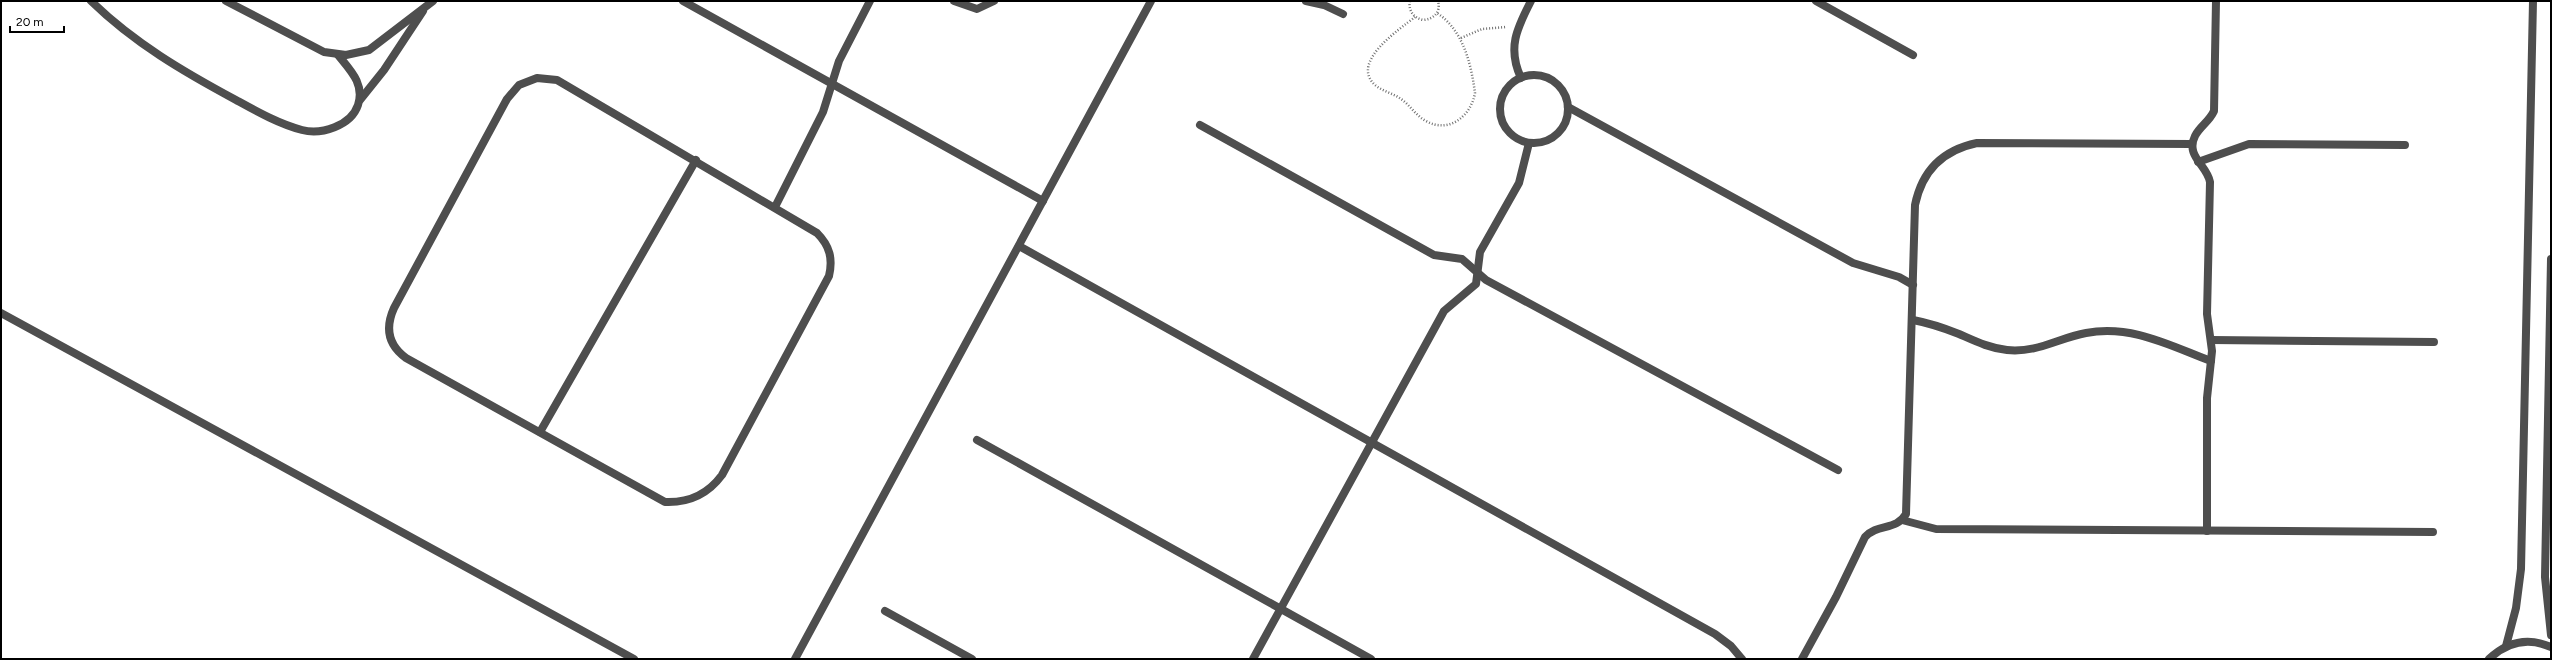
<svg xmlns="http://www.w3.org/2000/svg" width="2552" height="660" viewBox="0 0 2552 660" font-family="Figtree,sans-serif">
<style>
.lines{fill:none;stroke-linecap:round;stroke-linejoin:round}
.path{stroke:#707070;stroke-width:2.5;stroke-dasharray:1 2;stroke-linecap:butt}
.minor{stroke:#4e4e4e;stroke-width:8}
.tertiary{stroke:#4e4e4e;stroke-width:8}
</style>
<rect width="100%" height="100%" fill="#fff"/>
<g class="lines">
<!-- path -->
<g class="path">
<path d="M 1410,1 C 1408,11 1414,18 1423,20 C 1434,19 1441,12 1438,1"/>
<path d="M 1415,17 C 1400,29 1351,61 1374,84 C 1381,91 1393,93 1401,99 C 1410,105 1416,116 1426,121 C 1449,134 1471,116 1475,93 C 1471,63 1463,30 1437,13"/>
<path d="M 1461,38 L 1482,29 L 1506,27"/>
</g>
<!-- minor -->
<g class="minor">
<path d="M 91,1 C 134,43 184,72 236,100 C 256,111 279,124 302,130 C 321,135 351,126 358,105 C 365,84 350,70 338,55"/>
<path d="M 226,1 L 324,52 L 346,55 L 369,50 L 433,1"/>
<path d="M 683,1 L 1043,201"/>
<path d="M 954,1 L 977,9 L 994,1"/>
<path d="M 1306,1 L 1324,5 L 1343,14"/>
<path d="M 1816,1 L 1913,55"/>
<circle cx="1534" cy="109" r="34"/>
<path d="M 537,78 L 557,80 L 817,233 C 830,246 833,259 829,276 L 722,475 C 708,494 689,503 665,502 L 406,358 C 388,345 385,328 394,308 L 507,99 L 519,85 Z"/>
<path d="M 1521,78 C 1507,48 1517,28 1531,1"/>
<path d="M 360,100 L 384,70 L 423,11"/>
<path d="M 1568,107 L 1853,263 L 1899,277 L 1913,285"/>
<path d="M 1200,125 L 1434,255 L 1462,259 L 1486,280 L 1838,470"/>
<path d="M 2198,162 L 2249,144 L 2405,145"/>
<path d="M 775,207 L 823,112 L 839,61 L 870,1"/>
<path d="M 1019,246 L 1715,634 L 1731,646 L 1742,659"/>
<path d="M 1913,320 C 1929,323 1944,328 1959,334 C 1975,341 1989,348 2007,350 C 2038,353 2058,338 2086,333 C 2131,324 2171,346 2211,361"/>
<path d="M 2211,340 L 2434,342"/>
<path d="M 540,432 L 696,160"/>
<path d="M 977,440 L 1371,659"/>
<path d="M 1902,520 L 1936,529 L 2433,532"/>
<path d="M 2207,531 L 2207,398 L 2212,351 L 2207,314 L 2210,182 C 2207,165 2185,156 2195,136 C 2200,126 2209,122 2214,111 L 2216,1"/>
<path d="M 885,611 L 972,659"/>
<path d="M 1253,659 L 1444,311 L 1476,284 L 1480,252 L 1519,183 L 1529,143"/>
<path d="M 1802,659 L 1836,597 L 1865,537 C 1878,523 1896,531 1906,514 L 1915,205 C 1922,171 1943,150 1977,143 L 2192,144"/>
</g>
<!-- tertiary -->
<g class="tertiary">
<path d="M 2551,259 L 2545,577 L 2551,635"/>
<path d="M 1,313 L 634,659"/>
<path d="M 2506,646 L 2516,608 L 2521,569 L 2533,1"/>
<path d="M 795,659 L 1151,1"/>
<path d="M 2489,659 C 2507,642 2528,637 2551,647"/>
</g>
</g>
<!-- border -->
<rect width="2552" height="660" fill="none" stroke="#000000" stroke-width="4"/>
<!-- scale -->
<path d="M10 26v6h54v-6" fill="none" stroke="#000000" stroke-width="2"/>
<text x="16" y="26" font-size="12" fill="#000000" stroke="#ffffff" stroke-width="3" paint-order="stroke">20 m</text>
</svg>
